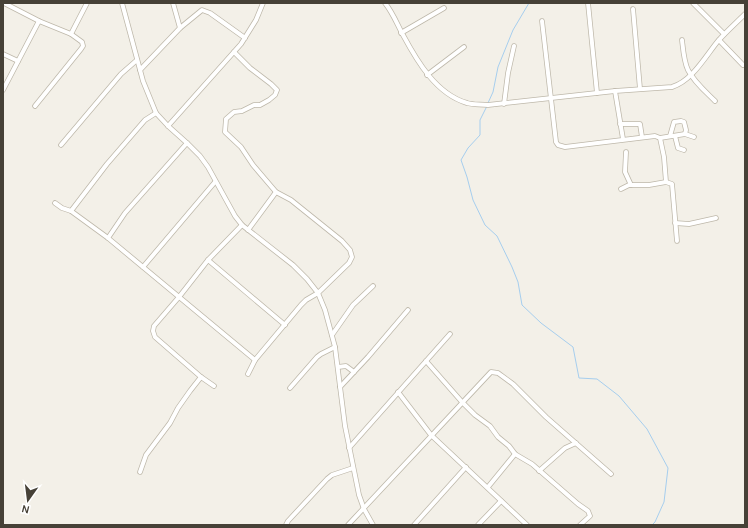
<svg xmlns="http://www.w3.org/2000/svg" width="748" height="528" viewBox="0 0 748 528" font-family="Karla,sans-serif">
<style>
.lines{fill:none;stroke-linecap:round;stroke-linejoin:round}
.stream{stroke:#a6ceee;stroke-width:1}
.minor-casing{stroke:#beb8aa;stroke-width:5.5}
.minor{stroke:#fff;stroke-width:4}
</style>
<rect width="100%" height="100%" fill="#f3f0e8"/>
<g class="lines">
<!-- stream -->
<g class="stream">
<path d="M 488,103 L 493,92 L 498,67 L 513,30 L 529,3"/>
<path d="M 487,106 L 480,120 L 480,135 L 468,148 L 461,160 L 467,177 L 473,200 L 485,225 L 497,236 L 512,267 L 518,282 L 522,305 L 541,323 L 573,347 L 579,378 L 597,379 L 619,396 L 647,429 L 668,468 L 664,502 L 655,522 L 652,525"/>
</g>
<!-- minor casing -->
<g class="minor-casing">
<g id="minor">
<path d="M 4,3 L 39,21 L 71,34 L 82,42 L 83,46 L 81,49 L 35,106"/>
<path d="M 122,3 L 143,81 L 156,113 L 168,126 L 187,143 L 200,156 L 208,167 L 235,216 L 242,225 L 293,265 L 307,279 L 318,293 L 325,310 L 335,347 L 345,426 L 359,495 L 364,509 L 373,525"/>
<path d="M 173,3 L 180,28"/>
<path d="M 385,3 C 393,13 397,24 403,35 C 417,61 436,94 467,103 C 473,105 481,104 488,105 L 615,91 L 672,87 C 692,81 705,57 718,41 C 726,32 736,23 745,14"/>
<path d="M 588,3 L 597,93"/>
<path d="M 693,3 L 724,34"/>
<path d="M 633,9 L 640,89"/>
<path d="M 542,21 L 556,142 L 558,145 L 565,147 L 655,136 L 660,138 L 685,134 L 694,137"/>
<path d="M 401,33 L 444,8"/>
<path d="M 71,34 L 87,3"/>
<path d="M 682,40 C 683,49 684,62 688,70 C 694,82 706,92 715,101"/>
<path d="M 719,40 L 743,65"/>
<path d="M 234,52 L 250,68 L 271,84 L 277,90 L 275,95 L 269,100 L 260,105 L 254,105 L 242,111 L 234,112 L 226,119 L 225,132 L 241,147 L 253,165 L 276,192 L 291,200 L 342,241 L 350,250 L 352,257 L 349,263 L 318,293 L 306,300 L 301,305 L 255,360 L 248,374"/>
<path d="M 3,54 L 18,61"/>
<path d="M 140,70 L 180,28 L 202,10 L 210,13 L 245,38"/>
<path d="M 427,75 L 464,47"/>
<path d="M 3,90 L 39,21"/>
<path d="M 615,91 L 623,139"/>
<path d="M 504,104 L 508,73 L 514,46"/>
<path d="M 620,124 L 640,124 L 642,137"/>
<path d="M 168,126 L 241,44 L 256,20 L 263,3"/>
<path d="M 670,136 L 674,122 L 681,121 L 684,122 L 686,130 L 685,134"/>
<path d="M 675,136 L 678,148 L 684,150"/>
<path d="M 660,138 L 664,157 L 666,182"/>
<path d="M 61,145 L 121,74 L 137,60"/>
<path d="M 626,152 L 625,172 L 631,185"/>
<path d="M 621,189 L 629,185 L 649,185 L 666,182 L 672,184 L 677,241"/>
<path d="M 55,203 L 62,208 L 71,211 L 108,238 L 255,360"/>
<path d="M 71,211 L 107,164 L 145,120 L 156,113"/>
<path d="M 675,223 L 689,224 L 716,218"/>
<path d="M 242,225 L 208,260 L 285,325"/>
<path d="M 248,230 L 276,192"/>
<path d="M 108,238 L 125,213 L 187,143"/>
<path d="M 208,260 L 179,297 L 154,326 L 153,331 L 155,337 L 201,377 L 214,386"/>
<path d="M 143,267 L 215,182"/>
<path d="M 332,335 L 353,305 L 373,286"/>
<path d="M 426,361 L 462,402 L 475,415 L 490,426 L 498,437 L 509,446 L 515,454 L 532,464 L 578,504 L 588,511 L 590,516 L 580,525"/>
<path d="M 338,367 L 346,366 L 354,372"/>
<path d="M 340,387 L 368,357 L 408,310"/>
<path d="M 290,388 L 317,357 L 321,354 L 335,347"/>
<path d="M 398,392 L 431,435 L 527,525"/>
<path d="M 349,448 L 450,334"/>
<path d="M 539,471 L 565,448 L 576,443"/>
<path d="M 140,472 L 146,455 L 170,423 L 178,408 L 190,391 L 201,377"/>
<path d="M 488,487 L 515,454"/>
<path d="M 286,525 L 288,521 L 327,479 L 332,475 L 353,468"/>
<path d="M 348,525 L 491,372 L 498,373 L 513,384 L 546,417 L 611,474"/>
<path d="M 414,525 L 466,467"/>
<path d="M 478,525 L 501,501"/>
</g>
</g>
<!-- minor -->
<use href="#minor" class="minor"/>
</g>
<!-- border -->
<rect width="748" height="528" fill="none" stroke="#464137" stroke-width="8"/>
<!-- north arrow -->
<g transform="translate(28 500) rotate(194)" stroke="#ffffff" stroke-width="3" paint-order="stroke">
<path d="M0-3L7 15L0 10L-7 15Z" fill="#464137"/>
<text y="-6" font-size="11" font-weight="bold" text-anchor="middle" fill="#464137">N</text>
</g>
</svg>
